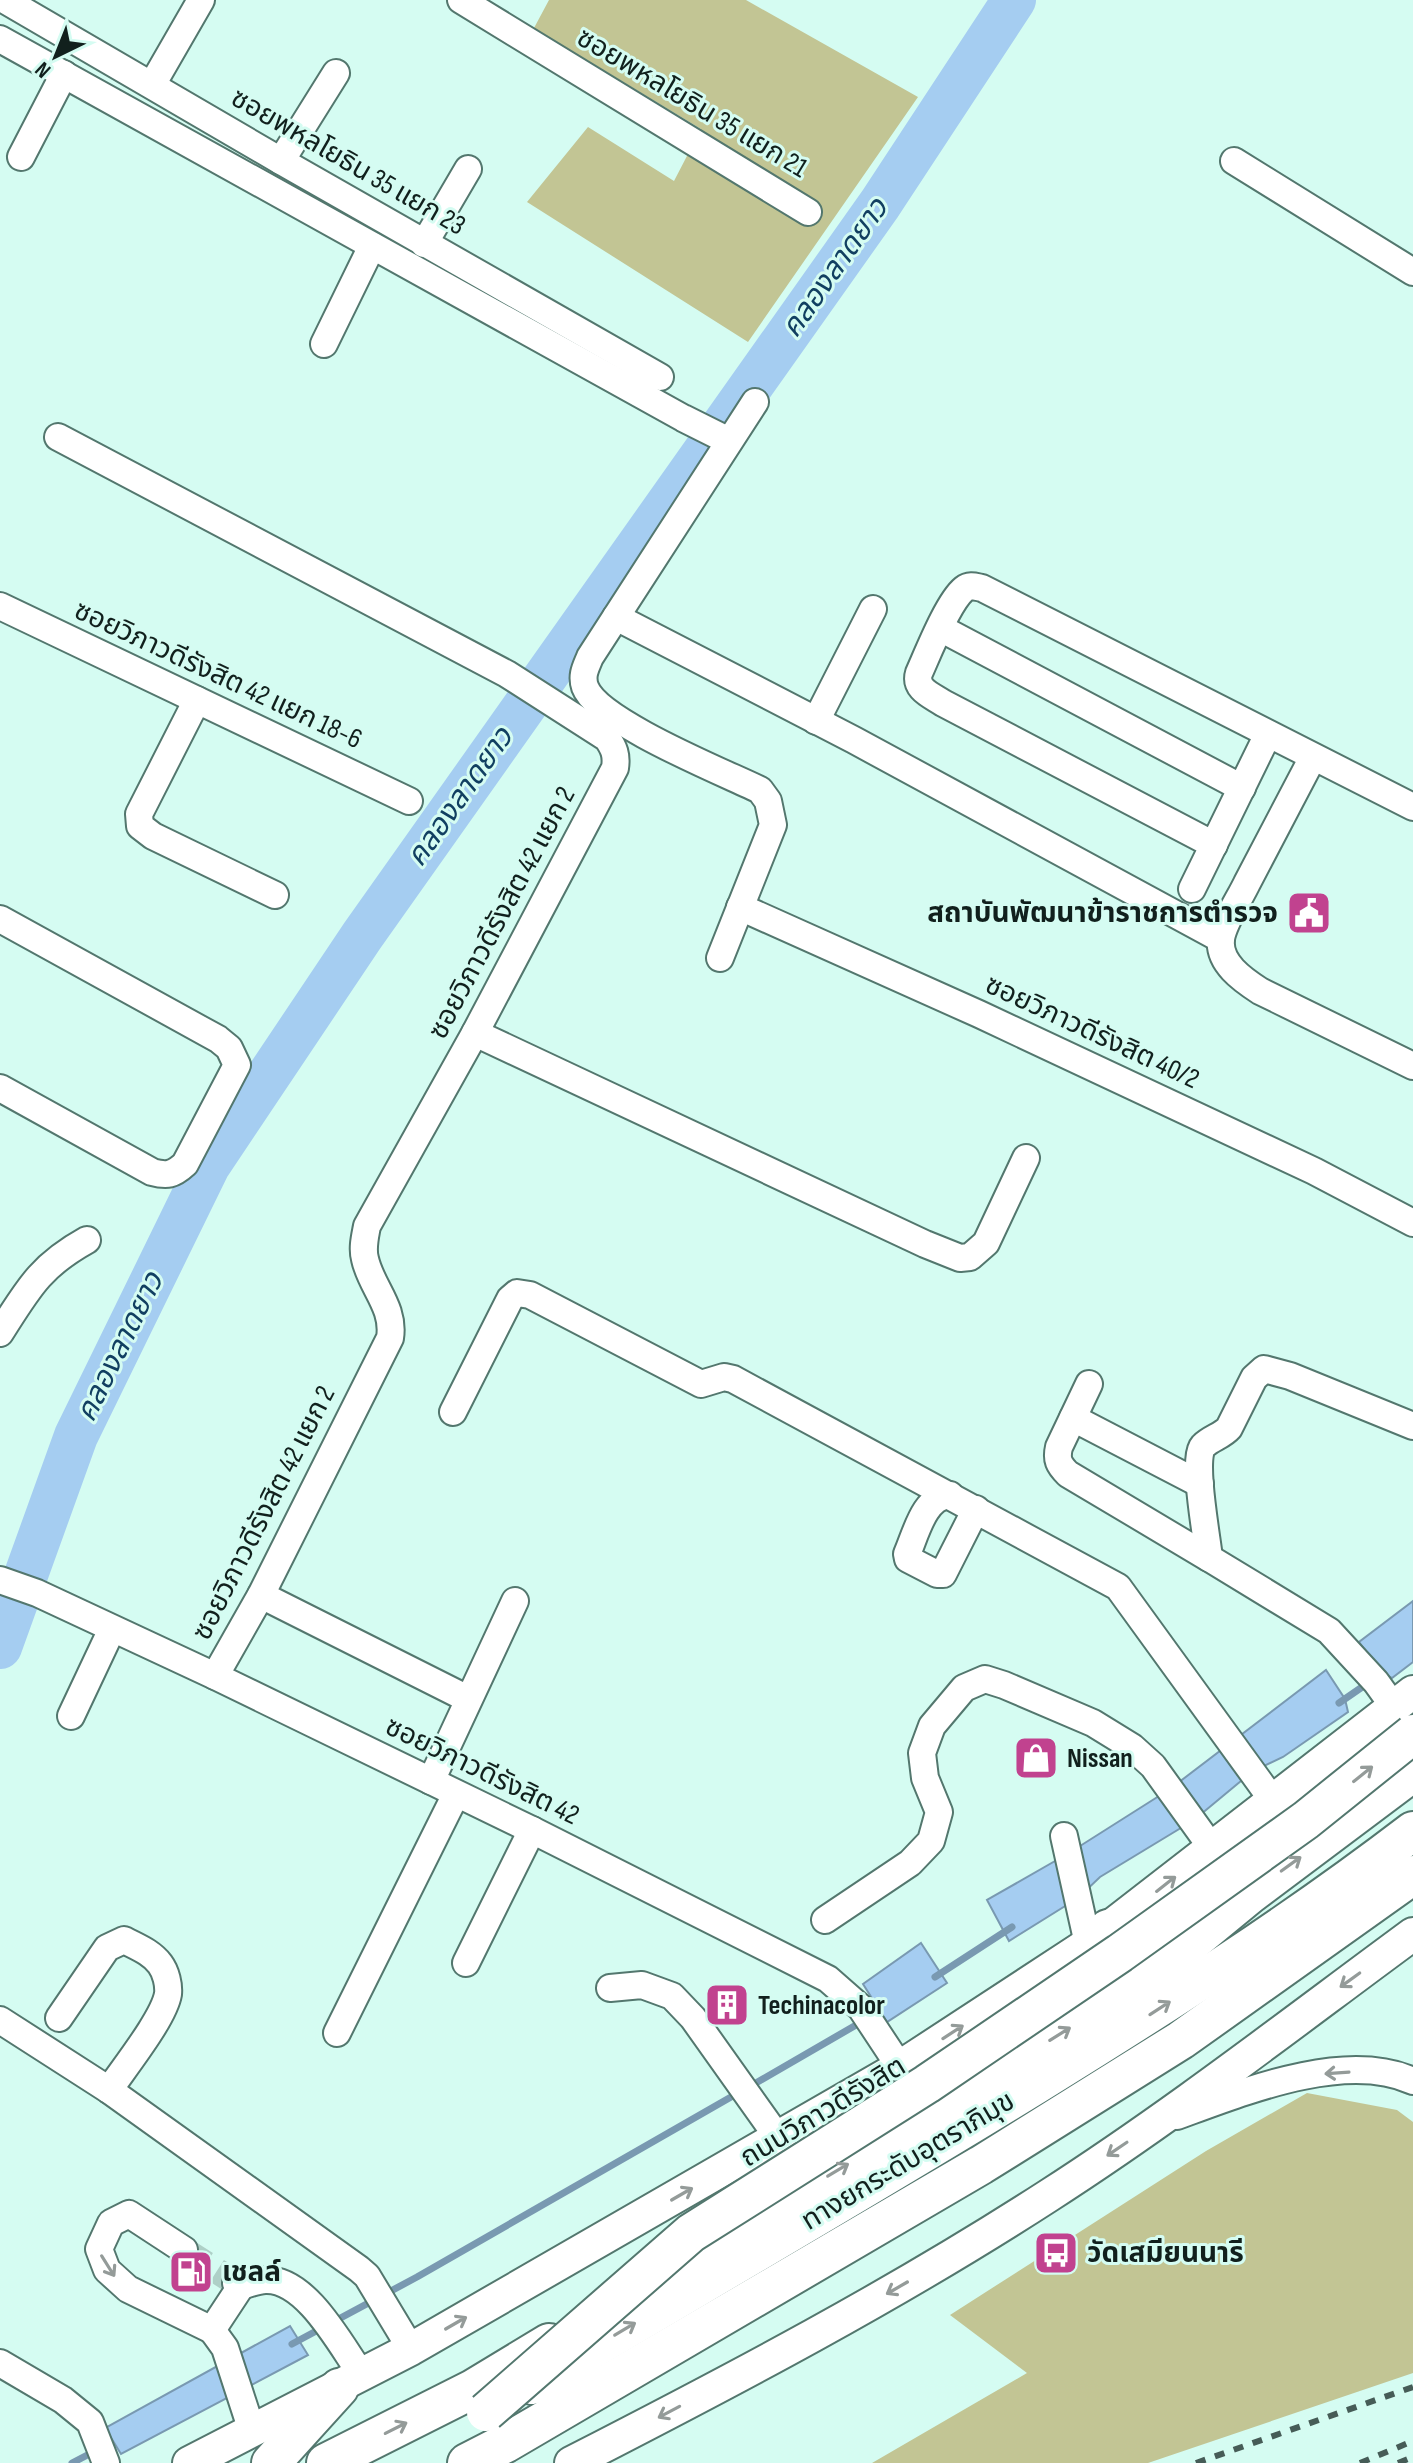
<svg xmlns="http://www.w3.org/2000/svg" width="1413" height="2463" viewBox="0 0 1413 2463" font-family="'Sofia Sans Condensed','Noto Sans Thai',sans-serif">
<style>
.forest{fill:#c2c594}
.water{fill:#a5cdf1;stroke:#7999b1;stroke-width:2}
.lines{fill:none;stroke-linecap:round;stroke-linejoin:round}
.stream{stroke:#7999b1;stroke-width:7}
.river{stroke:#a5cdf1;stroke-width:44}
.minor-tunnel{stroke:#aed0c7;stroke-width:26;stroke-dasharray:26 13;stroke-linecap:butt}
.minor-casing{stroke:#53776e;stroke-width:30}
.major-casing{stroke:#53776e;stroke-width:36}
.highway-casing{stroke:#53776e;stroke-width:42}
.minor{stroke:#fff;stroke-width:26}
.major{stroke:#fff;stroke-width:32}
.highway{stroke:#fff;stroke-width:38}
.rail{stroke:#465c57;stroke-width:6;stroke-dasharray:10 10;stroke-linecap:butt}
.highway-bridge-casing{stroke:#53776e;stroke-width:42;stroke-linecap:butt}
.highway-bridge{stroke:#fff;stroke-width:38}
.oneway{stroke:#949b99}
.labels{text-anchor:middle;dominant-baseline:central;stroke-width:6;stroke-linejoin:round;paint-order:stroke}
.street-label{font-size:28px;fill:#11201d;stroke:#d5fcf2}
.poi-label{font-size:28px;font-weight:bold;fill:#11201d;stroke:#d5fcf2;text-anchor:start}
.water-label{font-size:30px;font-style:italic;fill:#113f61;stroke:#d5fcf2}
</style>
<rect width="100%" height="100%" fill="#d5fcf2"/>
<!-- forest -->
<g class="forest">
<path d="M 549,0 L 746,0 L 918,97 L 748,342 L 527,202 L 588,127 L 674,181 L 701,129 L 534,28 Z"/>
<path d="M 1307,2093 L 1397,2110 L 1413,2122 L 1413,2373 L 1148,2463 L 872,2463 L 1027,2373 L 950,2315 L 1206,2151 Z"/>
</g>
<!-- water -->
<g class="water">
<path d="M 1413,1601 L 1413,1662 L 1392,1678 L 1382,1672 L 1359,1642 Z"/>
<path d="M 1326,1670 L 1345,1699 L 1348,1712 L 1283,1757 L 1253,1771 L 1194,1820 L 1100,1877 L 1078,1898 L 1009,1941 L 987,1900 L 1069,1853 L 1170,1789 Z"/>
<path d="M 921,1943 L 947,1983 L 887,2022 L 863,1984 Z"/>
<path d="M 290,2326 L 308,2355 L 121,2454 L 105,2428 Z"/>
</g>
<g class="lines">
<!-- stream -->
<g class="stream">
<path d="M 1339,1703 L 1368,1683"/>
<path d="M 935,1977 L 1012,1927"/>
<path d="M 749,2087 L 863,2021"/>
<path d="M 292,2344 L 417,2277 L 738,2093"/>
<path d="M 72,2463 L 95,2451"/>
</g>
<!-- river -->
<path class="river" d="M 0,1647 L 76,1436 L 208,1166 L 362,936 L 880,204 L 1014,0"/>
<!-- minor-tunnel -->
<path class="minor-tunnel" d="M 184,2250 L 236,2283"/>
<!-- minor casing -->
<g class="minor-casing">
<g id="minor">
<path d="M 5,0 L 281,161 L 660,377"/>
<path d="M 461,0 L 808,212"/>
<path d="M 0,39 L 683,418 L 729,441"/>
<path d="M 152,85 L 201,0"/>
<path d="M 21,157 L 64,74"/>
<path d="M 281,161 L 336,73"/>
<path d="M 1234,161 L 1413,272"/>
<path d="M 424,244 L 468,169"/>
<path d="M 324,344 L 372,246"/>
<path d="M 58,437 L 507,674 L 607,738 C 614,748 617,755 615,768 L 475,1033 L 367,1226 C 365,1237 362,1248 365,1259 C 371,1287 395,1307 390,1338 L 261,1595 L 215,1676"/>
<path d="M 0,606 L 409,801"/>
<path d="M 616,617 L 854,740 L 1221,939"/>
<path d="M 940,628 L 1242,788"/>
<path d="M 197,700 L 139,814 L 140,826 L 153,836 L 275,895"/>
<path d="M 816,721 L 873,609"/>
<path d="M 1313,757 C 1291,799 1269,841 1247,883 C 1240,898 1223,923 1221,939 C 1218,963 1243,980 1260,991 L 1413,1066"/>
<path d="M 1214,845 L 943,703 C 931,695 914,689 919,673 C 928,653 948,602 964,589 C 970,584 976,587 982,588 L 1413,807"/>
<path d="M 1192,889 L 1268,734"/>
<path d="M 740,907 L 979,1014 L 1314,1171 L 1413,1223"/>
<path d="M 0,919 L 218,1039 L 229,1048 L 237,1065 L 185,1164 C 173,1175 167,1176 152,1172 L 0,1088"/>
<path d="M 720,958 L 773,825 L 768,801 L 760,790 C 723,772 598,722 585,687 C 581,675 586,667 590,657 L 755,402"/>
<path d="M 475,1033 L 925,1244 L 960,1258 L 970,1257 L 986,1243 L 1026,1158"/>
<path d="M 0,1333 C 28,1289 40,1266 87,1240"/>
<path d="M 1089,1384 L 1059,1447 C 1056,1460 1059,1465 1068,1474 L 1209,1558"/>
<path d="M 453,1412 L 510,1299 L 517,1293 L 530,1295 L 701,1384 L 724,1377 L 733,1379 L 1118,1587 L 1274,1802"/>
<path d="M 1073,1418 L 1200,1484"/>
<path d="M 950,1495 C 924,1496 916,1534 907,1554 L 908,1559 L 937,1574 L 943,1574 L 976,1509"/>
<path d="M 0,1580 L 37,1593 L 215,1676 L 532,1830 L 828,1979 L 861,2008 L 900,2067"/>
<path d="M 261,1595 L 468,1699"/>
<path d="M 1394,1707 L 1376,1682 L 1329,1631 L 1209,1558 C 1207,1538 1192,1458 1203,1446 C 1211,1438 1222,1436 1229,1428 L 1254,1378 L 1264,1369 L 1290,1376 L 1413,1426"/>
<path d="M 71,1716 L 112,1629"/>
<path d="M 431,1781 L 515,1601"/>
<path d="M 1064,1836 L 1088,1944"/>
<path d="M 825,1920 L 910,1863 L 931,1841 L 939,1812 L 925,1778 L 922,1753 L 932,1726 L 964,1688 L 985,1679 L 1004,1685 L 1093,1723 L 1132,1747 L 1153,1766 L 1212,1848"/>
<path d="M 466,1963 L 532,1830"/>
<path d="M 610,1988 L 642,1985 L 672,1996 L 693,2018 L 779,2139"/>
<path d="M 59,2018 L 107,1948 L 124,1940 C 137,1947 151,1952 160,1964 C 166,1972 169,1985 168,1994 C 164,2018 124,2068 109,2090"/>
<path d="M 0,2020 L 109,2090 L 359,2269 L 367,2276 L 411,2349"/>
<path d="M 337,2033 L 456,1794"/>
<path d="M 1177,2116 C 1243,2092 1345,2050 1413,2081"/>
<path d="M 184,2250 L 129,2214 L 111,2223 L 99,2249 L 107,2270 L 128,2289 L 212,2330 L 241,2286 L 236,2283"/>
<path d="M 241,2286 C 248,2284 258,2280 266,2280 C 307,2279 341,2346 362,2375"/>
<path d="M 212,2330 L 225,2348 L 252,2431"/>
<path d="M 0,2363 L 63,2400 L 90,2422 L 106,2463"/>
</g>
</g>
<!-- major casing -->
<g class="major-casing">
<g id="major">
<path d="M 189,2463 L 411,2349 L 900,2067 L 1088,1944 L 1413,1692"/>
<path d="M 571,2463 C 733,2380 895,2295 1048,2196 C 1174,2115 1292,2023 1413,1934"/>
</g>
</g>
<!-- highway casing -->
<g class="highway-casing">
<g id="highway">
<path d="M 1108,1929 L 1179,1912"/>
<path d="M 647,2285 L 945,2106 L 1142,1983 L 1249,1895 L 1413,1772"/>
<path d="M 532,2385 C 700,2285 870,2187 1037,2084 C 1165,2005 1293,1923 1413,1831"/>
<path d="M 271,2463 L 339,2388"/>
<path d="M 326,2463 L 473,2389 L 549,2343"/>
<path d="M 467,2463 L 506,2443 L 981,2165 L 1181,2040 L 1413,1875"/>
</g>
</g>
<!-- minor -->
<use href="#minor" class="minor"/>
<!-- major -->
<use href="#major" class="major"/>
<!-- highway -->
<use href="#highway" class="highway"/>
<!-- rail -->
<g class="rail">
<path d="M 1196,2463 L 1413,2387"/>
<path d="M 1360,2463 L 1413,2441"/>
<path d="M 1398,2463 L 1413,2457"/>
</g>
<!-- highway-bridge casing -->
<g class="highway-bridge-casing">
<path id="highway-bridge" d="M 486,2412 L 691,2233 L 927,2084 L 1120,1953 L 1306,1820 L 1413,1734"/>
</g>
<!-- highway-bridge -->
<use href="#highway-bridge" class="highway-bridge"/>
</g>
<!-- one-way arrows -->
<defs><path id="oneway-shaft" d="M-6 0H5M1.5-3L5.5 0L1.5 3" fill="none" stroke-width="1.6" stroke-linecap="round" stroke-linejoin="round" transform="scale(2)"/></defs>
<g class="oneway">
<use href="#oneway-shaft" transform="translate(1363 1774) rotate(-39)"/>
<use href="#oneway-shaft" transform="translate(1291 1864) rotate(-36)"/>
<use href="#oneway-shaft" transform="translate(1166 1884) rotate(-38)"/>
<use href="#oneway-shaft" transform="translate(1350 1980) rotate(144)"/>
<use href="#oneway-shaft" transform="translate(1160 2008) rotate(-33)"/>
<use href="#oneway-shaft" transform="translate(953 2032) rotate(-33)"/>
<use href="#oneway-shaft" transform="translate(1060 2034) rotate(-32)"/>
<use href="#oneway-shaft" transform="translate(1337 2073) rotate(176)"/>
<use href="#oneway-shaft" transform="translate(1117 2149) rotate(146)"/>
<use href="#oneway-shaft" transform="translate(838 2170) rotate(-31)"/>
<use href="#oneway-shaft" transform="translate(682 2194) rotate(-30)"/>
<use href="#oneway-shaft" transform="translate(108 2266) rotate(58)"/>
<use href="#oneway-shaft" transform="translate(897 2288) rotate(150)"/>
<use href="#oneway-shaft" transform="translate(456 2323) rotate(-30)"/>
<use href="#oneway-shaft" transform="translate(625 2329) rotate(-31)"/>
<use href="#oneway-shaft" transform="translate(669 2412) rotate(152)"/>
<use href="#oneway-shaft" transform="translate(396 2428) rotate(-27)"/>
</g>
<!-- icons -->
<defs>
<g id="civic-square" transform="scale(2.3)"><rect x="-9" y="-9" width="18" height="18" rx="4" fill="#c1428f" stroke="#d5fcf2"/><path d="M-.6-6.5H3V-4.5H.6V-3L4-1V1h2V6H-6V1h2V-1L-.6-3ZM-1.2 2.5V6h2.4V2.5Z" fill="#fff"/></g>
<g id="shop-square" transform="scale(2.3)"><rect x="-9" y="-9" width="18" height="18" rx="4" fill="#c1428f" stroke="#d5fcf2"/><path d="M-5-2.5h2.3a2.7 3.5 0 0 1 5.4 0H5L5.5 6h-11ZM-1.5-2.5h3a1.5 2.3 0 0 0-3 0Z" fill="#fff"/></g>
<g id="building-square" transform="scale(2.3)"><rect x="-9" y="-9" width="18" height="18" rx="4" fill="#c1428f" stroke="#d5fcf2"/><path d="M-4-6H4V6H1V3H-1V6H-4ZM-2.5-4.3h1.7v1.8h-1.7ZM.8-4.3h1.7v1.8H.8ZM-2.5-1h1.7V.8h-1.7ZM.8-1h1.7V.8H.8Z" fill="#fff"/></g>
<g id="bus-square" transform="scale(2.3)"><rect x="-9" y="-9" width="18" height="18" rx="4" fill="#c1428f" stroke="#d5fcf2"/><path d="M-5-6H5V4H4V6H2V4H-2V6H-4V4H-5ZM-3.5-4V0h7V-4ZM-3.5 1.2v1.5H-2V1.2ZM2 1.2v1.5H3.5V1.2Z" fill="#fff"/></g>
<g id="fuel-square" transform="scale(2.3)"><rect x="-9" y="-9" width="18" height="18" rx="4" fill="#c1428f" stroke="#d5fcf2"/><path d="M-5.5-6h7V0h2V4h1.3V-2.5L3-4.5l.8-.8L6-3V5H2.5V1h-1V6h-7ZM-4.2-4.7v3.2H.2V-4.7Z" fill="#fff"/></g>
</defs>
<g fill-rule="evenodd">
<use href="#civic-square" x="1309" y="913"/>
<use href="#shop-square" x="1036" y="1758"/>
<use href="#building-square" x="727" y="2005"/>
<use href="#bus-square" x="1056" y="2253"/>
<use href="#fuel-square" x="191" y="2272"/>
</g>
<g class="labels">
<!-- street labels -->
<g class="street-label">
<text transform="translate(692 103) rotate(31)">ซอยพหลโยธิน 35 แยก 21</text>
<text transform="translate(348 162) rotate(30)">ซอยพหลโยธิน 35 แยก 23</text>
<text transform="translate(218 675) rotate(25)">ซอยวิภาวดีรังสิต 42 แยก 18-6</text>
<text transform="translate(502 913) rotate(-62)">ซอยวิภาวดีรังสิต 42 แยก 2</text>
<text transform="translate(1092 1032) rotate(25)">ซอยวิภาวดีรังสิต 40/2</text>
<text transform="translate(264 1513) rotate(-63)">ซอยวิภาวดีรังสิต 42 แยก 2</text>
<text transform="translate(482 1771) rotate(26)">ซอยวิภาวดีรังสิต 42</text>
<text transform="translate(823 2112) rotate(-31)">ถนนวิภาวดีรังสิต</text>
<text transform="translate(908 2161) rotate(-31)">ทางยกระดับอุตราภิมุข</text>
</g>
<!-- poi labels -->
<g class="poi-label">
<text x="1278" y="913" text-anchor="end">สถาบันพัฒนาข้าราชการตำรวจ</text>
<text x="1067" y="1758">Nissan</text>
<text x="758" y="2005">Techinacolor</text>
<text x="1087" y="2253">วัดเสมียนนารี</text>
<text x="222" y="2272">เชลล์</text>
</g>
<!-- water labels -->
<g class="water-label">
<text transform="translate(835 268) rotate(-55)">คลองลาดยาว</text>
<text transform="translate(460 797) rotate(-55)">คลองลาดยาว</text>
<text transform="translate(120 1347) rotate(-64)">คลองลาดยาว</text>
</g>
</g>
<!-- north arrow -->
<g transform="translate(56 56) rotate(223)" stroke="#d5fcf2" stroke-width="6" paint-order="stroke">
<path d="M0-6L14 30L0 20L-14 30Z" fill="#11201d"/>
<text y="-12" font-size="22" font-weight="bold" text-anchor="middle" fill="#11201d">N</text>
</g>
</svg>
